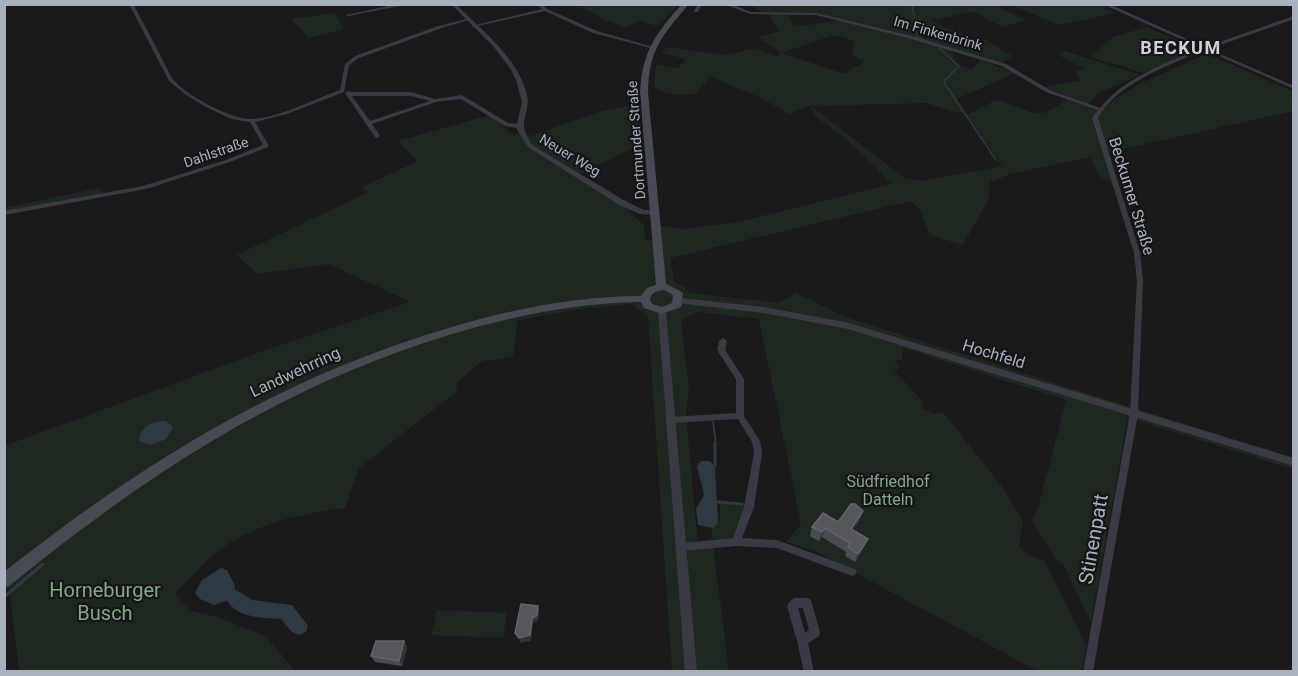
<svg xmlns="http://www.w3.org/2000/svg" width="1298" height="676" viewBox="0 0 1298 676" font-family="Roboto,sans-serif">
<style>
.green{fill:#1f2820;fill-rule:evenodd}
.water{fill:#2e3942}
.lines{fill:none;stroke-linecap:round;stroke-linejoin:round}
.stream-far2{stroke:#2e3942;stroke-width:1.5}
.stream-far1{stroke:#2e3942;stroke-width:2}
.stream{stroke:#2e3942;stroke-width:3}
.river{fill:#2e3942;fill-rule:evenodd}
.minor{fill:#3a3b42;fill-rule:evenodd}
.tertiary{fill:#3a3b42;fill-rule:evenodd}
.secondary{fill:#484a52;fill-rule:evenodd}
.wall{fill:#4b4c51}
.shaded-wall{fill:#333437}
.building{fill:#56575d;stroke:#63656c;stroke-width:1.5}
.labels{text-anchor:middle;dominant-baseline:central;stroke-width:4.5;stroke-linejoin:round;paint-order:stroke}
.far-street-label{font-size:14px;fill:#abb0bd;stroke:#151517}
.street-label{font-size:16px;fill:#abb0bd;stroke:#151517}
.park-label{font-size:16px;fill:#81a984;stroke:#151517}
.far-district-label{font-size:18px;font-weight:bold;letter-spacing:1.5px;fill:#cdd0d8;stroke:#151517}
.near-street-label{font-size:20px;fill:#abb0bd;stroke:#151517}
.near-park-label{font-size:20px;fill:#81a984;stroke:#151517}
</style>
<rect width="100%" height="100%" fill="#1a1a1c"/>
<!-- green -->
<g class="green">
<path d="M 592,5 L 592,4 L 679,5 L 657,26 L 640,21 L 626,27 L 605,20 L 581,7 Z"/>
<path d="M 751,5 L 994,5 L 1027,20 L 1002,27 L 974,12 L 932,20 C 946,30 962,32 977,41 L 985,39 L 1012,56 L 1002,63 L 943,46 L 955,55 L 952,59 L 959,65 L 972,69 L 981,60 L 1015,73 L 957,99 L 965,112 L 957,113 L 927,103 L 811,106 L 904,178 L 922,181 L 1002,166 L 967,115 L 996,100 C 1028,106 1035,127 1066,99 L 1098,109 L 1094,118 L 1097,118 C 1115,89 1174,69 1207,54 L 1293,91 L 1293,111 L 1105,153 L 1115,187 L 1098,174 L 1090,157 L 1010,174 L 990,182 L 989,198 L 963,245 L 930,235 L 920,210 L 911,201 L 670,258 L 674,282 L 683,286 L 689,293 L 779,303 L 796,293 L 848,318 L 1293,458 L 1293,469 L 1125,417 L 1127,421 L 1091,622 L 1063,564 L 1057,560 L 1032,522 L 1038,508 L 1066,400 L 903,348 L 902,360 L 894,360 L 899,367 L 894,371 L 921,399 L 923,409 L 934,414 L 943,412 L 1003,488 L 1023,522 L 1019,546 L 1027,555 L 1045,561 L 1086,646 L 1082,671 L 1038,671 L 815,551 L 786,542 L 801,524 L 759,319 L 698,312 L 681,320 L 689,389 L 686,414 L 698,545 L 713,545 L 729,671 L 672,671 L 648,317 L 632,304 L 580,309 L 518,320 L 513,357 L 482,361 L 456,383 L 457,391 L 358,469 L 345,508 C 296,514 245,526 207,560 C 196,571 186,583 175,594 L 192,611 L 217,617 L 266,636 L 295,671 L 19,671 L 9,588 L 5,591 L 4,446 L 260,352 L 410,302 L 329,264 L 257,274 L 237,255 L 368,192 L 362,187 L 418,161 L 398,141 L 490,115 L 511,133 L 531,136 L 595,113 L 636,104 L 639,145 L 579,175 L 607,192 L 644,225 L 645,241 L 657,239 L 656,225 L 681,229 L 734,223 L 892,184 L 845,138 L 816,117 L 810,106 L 789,114 L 761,98 L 711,77 L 695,94 L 668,94 L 654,87 L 656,64 L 679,68 L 685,59 L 662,53 L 666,47 L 725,55 L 756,48 L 778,57 L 780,52 L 758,37 L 779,31 L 769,14 L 789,14 L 793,24 L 803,26 L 839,20 L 812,13 L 762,13 ZM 834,35 L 855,41 L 852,55 L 864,62 L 844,74 L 781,53 Z"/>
<path d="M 1012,5 L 1099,5 L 1116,13 L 1058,25 Z"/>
<path d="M 334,13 L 345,29 L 309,38 L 291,19 Z"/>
<path d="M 1147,27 L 1194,47 L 1195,50 L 1144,73 L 1090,57 L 1113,37 Z"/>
<path d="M 1065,51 L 1131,72 L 1140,75 L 1098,93 L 1088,104 L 1045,87 L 1081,81 L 1075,72 L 1084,68 L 1058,55 Z"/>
<path d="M 99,188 L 105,195 L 5,213 L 4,208 Z"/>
<path d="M 719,500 L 745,504 L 735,537 L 713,539 L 711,529 C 723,521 721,514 719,500 Z"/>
<path d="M 437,610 L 507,613 L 503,638 L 431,635 Z"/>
</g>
<!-- water -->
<g class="water">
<path d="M 165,421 L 172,425 L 172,429 L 166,439 L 150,445 L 139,441 C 139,427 152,421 165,421 Z"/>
<path d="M 701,461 L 710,461 L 715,466 L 718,523 L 713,528 L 698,525 L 696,509 L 704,495 L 697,466 Z"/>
<path d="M 221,568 L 227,570 L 235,586 L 234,598 L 214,605 L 200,599 L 195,593 L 202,580 Z"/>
</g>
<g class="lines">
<!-- stream-far2 -->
<g class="stream-far2">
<path d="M 912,4 L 916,29"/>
<path d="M 916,31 L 917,37 L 924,40"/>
<path d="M 939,48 L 959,66 L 944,81 L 945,84 L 996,160"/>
</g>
<!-- stream-far1 -->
<path class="stream-far1" d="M 713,422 L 716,445"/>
<!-- stream -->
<g class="stream">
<path d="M 715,466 L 715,443"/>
<path d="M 716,502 L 742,504"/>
<path d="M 4,597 L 43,564"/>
</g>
<!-- river -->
<path class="river" d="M 234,589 L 253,600 L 292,605 L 308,626 L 306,632 L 299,635 L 292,632 L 281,619 C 262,618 234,618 225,597 L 228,591 Z"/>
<!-- minor -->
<g class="minor">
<path d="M 129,4 L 133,4 C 142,21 151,37 159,53 C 164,61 167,70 172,78 C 184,95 232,120 252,119 C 278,118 315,99 340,90 L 345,64 L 355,56 L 438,26 L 467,19 L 469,20 L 442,28 L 359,58 L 349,65 L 344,92 L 287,114 L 255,122 L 269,146 L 268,147 L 230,162 L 146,189 L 4,215 L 4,211 L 143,186 L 226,160 L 263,145 L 250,122 L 231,119 L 208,108 L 186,95 L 169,81 Z"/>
<path d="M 398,4 L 410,4 L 348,16 L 346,15 Z"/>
<path d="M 537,4 L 542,4 L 547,9 L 597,31 L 653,47 L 651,48 L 593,33 L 545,11 L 473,27 L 471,26 L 542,9 Z"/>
<path d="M 698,4 L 702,4 L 698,12 L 694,12 L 694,11 Z"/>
<path d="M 724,4 L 731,4 L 751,12 L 816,13 L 912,36 L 1006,64 L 1050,90 L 1100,108 C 1123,79 1167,62 1201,48 L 1102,4 L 1109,4 L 1205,47 L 1294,16 L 1294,19 L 1209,49 L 1294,86 L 1294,89 L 1205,50 C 1175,62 1131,79 1109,103 C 1105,107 1101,113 1098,118 L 1140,253 L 1143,281 L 1138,413 L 1093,672 L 1083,672 L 1130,413 L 1137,281 L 1134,253 L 1092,118 L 1098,110 L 1046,92 L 1002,66 L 908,38 L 816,15 L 750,14 Z"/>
<path d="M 348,91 L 350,92 L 411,92 L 435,99 L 462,95 L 508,123 L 518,124 L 521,126 L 518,128 L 505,126 L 461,99 L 436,102 L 372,124 L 380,136 L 377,138 L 375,137 L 345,93 ZM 352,96 L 411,96 L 430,101 L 370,121 Z"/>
<path d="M 723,338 L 727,341 L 725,350 L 744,379 L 744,416 L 760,441 L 762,453 L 754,507 L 742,538 L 777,540 L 855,569 L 857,572 L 855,575 L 852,576 L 777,548 L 736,546 L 682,551 L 679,550 L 677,547 L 679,544 L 682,543 L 733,538 L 744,507 L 754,453 L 752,442 L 738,419 L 671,423 L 668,422 L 667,420 L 668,418 L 671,417 L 736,413 L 736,379 L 717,350 L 719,341 Z"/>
<path d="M 795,598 L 807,598 L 811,600 L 820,632 L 819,636 L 808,643 L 814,672 L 804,672 L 797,641 L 787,606 L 791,600 ZM 798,608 L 803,608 L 809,630 L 805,633 Z"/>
</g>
<!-- tertiary -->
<g class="tertiary">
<path d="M 451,4 L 456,4 C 482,31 515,55 526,91 C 533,116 514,119 532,145 L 627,202 L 644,210 L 658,211 L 658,215 L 640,214 L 621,206 L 528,147 L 517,130 L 517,124 L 522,102 L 516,80 L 510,68 L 493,46 Z"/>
<path d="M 680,298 L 764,307 L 849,323 L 1294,458 L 1294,466 L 848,329 L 764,313 L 677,303 L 676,301 Z"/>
<path d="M 662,308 L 666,311 L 697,672 L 685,672 L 658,311 Z"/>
</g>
<!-- secondary -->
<path class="secondary" d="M 682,4 L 689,4 C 662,36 649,49 648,92 L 666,284 L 682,292 L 683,294 L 681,307 L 662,314 L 644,308 L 641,302 C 576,303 512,316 449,335 C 279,387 146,475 9,586 L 4,587 L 4,572 C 142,463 276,380 445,329 C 509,310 574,296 641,296 L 647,288 L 656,285 L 640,92 C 642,52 656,33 682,4 ZM 664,290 L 673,295 L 672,303 L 662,307 L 652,304 L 650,299 C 652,292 658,291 664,290 Z"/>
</g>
<!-- wall -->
<g class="wall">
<path d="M 860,520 L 853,530 L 864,548 L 855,562 L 845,556 L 846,552 L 822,537 L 819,541 L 810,536 L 812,527 L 838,522 Z"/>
<path d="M 404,641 L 407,647 L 402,666 L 375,662 L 371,656 Z"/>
</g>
<!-- shaded-wall -->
<g class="shaded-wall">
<path d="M 863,511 L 860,520 L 848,538 L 851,529 Z"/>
<path d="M 825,528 L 822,537 L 819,541 L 822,532 Z"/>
<path d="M 868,539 L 864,548 L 855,562 L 858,554 Z"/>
<path d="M 538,606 L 539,612 L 538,620 L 533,623 L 531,641 L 520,643 L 519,638 L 532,618 Z"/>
<path d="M 404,641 L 407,647 L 402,666 L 399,661 Z"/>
</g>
<!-- building -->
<g class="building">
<path d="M 851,504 L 855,504 L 863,511 L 851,529 L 868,539 L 858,554 L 848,547 L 850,543 L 825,528 L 822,532 L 812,527 L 823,513 L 838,522 Z"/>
<path d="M 521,604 L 538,606 L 537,615 L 532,618 L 530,635 L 519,638 L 515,633 Z"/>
<path d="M 376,641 L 404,641 L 399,661 L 371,656 Z"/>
</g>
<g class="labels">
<!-- far-street labels -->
<g class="far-street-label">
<text transform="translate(938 33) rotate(16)">Im Finkenbrink</text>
<text transform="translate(636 140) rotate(-94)">Dortmunder Straße</text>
<text transform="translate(216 152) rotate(-19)">Dahlstraße</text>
<text transform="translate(570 155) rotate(31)">Neuer Weg</text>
</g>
<!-- street labels -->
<g class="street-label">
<text transform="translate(1132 196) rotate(73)">Beckumer Straße</text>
<text transform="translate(994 354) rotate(17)">Hochfeld</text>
<text transform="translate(295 372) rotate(-25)">Landwehrring</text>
</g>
<!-- park labels -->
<g class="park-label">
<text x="888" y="481">Südfriedhof<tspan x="888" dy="18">Datteln</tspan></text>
</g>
<!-- far-district labels -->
<g class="far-district-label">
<text x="1181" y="47">BECKUM</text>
</g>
<!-- near-street labels -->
<g class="near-street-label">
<text transform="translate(1093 539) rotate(-80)">Stinenpatt</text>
</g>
<!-- near-park labels -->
<g class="near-park-label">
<text x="105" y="590">Horneburger<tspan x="105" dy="23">Busch</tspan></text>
</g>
</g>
<!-- border -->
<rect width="1298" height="676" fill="none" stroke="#abb0bd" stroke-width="12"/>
</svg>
